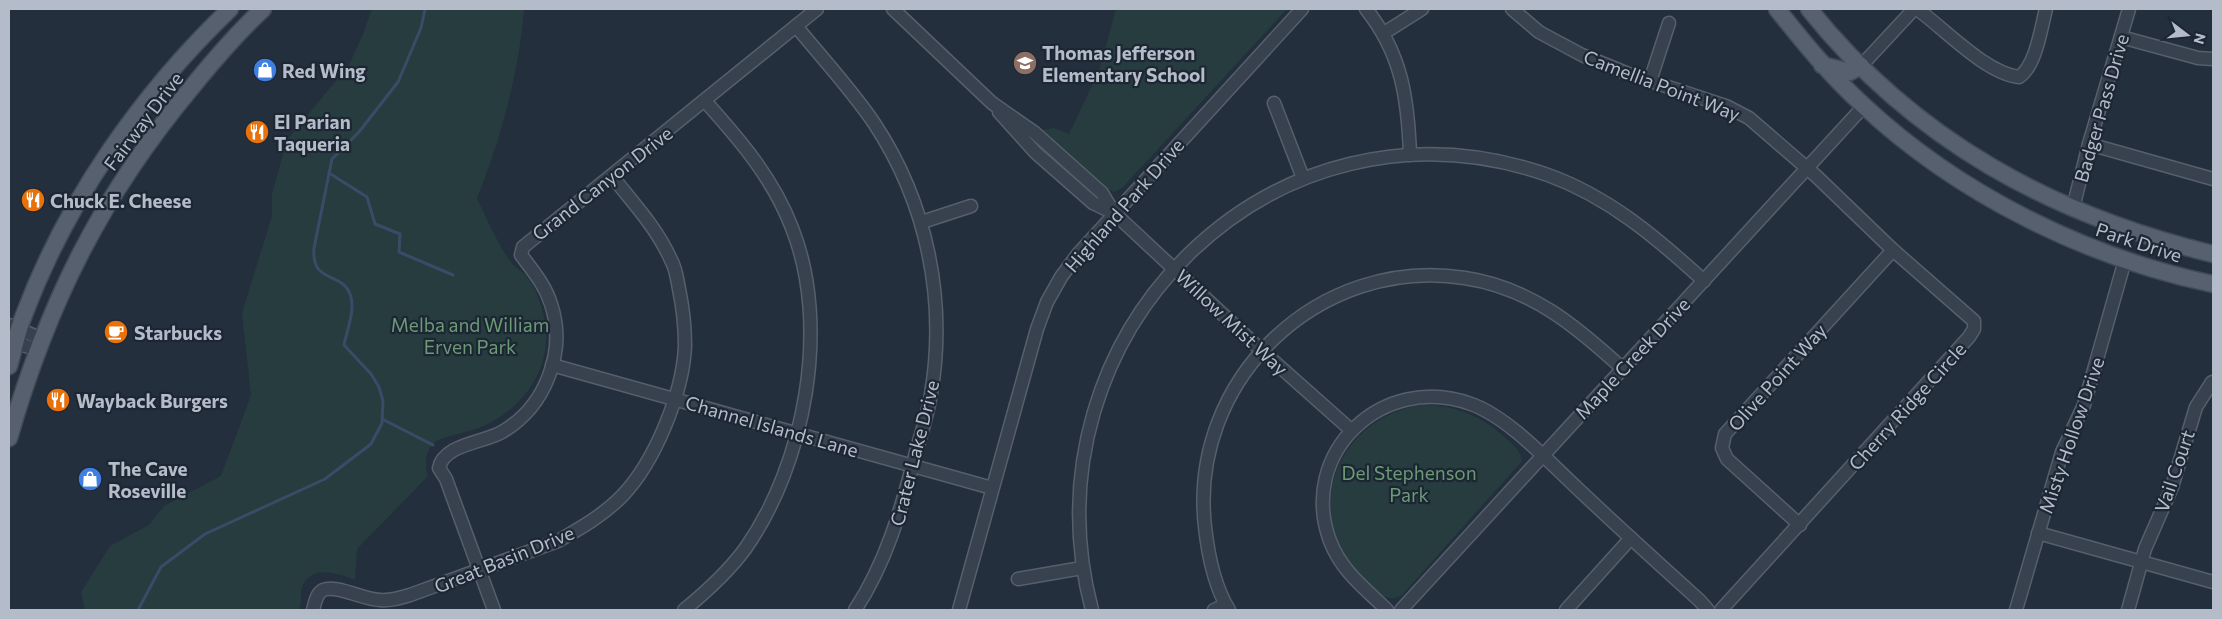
<svg xmlns="http://www.w3.org/2000/svg" width="2222" height="619" viewBox="0 0 2222 619" font-family="Commissioner,sans-serif">
<style>
.green{fill:#263c3f}
.lines{fill:none;stroke-linecap:round;stroke-linejoin:round}
.stream{stroke:#394c67;stroke-width:3}
.minor-casing{stroke:#565f6c;stroke-width:15}
.major-casing{stroke:#414a57;stroke-width:19}
.minor{stroke:#38414e;stroke-width:12}
.major{stroke:#56606e;stroke-width:16}
.labels{text-anchor:middle;dominant-baseline:central;stroke-width:4.5;stroke-linejoin:round;paint-order:stroke}
.poi-label{font-size:19px;font-weight:bold;fill:#b4bcc9;stroke:#1d2633;text-anchor:start}
.street-label{font-size:19px;fill:#b4bcc9;stroke:#1d2633}
.park-label{font-size:19px;fill:#6b9a76;stroke:#1d2633}
</style>
<rect width="100%" height="100%" fill="#242f3e"/>
<!-- green -->
<g class="green">
<path d="M 372,9 L 524,9 C 519,73 501,138 477,198 C 487,219 497,243 511,262 C 514,267 521,270 525,275 C 537,288 542,306 545,323 C 553,370 520,412 479,428 C 471,431 440,438 436,441 C 425,450 424,464 428,476 L 357,549 L 355,580 C 340,574 311,563 302,587 C 300,594 302,603 299,610 L 85,610 L 81,592 L 110,546 L 149,525 L 164,506 L 221,476 L 251,395 L 242,313 L 272,216 L 272,194 L 287,140 L 349,65 L 363,34 Z"/>
<path d="M 1116,9 L 1287,9 L 1122,188 L 1114,192 L 1105,187 L 1042,130 L 1054,128 L 1069,134 L 1099,71 Z"/>
<path d="M 1422,405 C 1455,404 1483,417 1507,439 C 1514,446 1521,451 1522,461 L 1402,595 C 1389,603 1382,595 1372,587 C 1361,577 1352,568 1344,555 C 1307,490 1350,415 1422,405 Z"/>
</g>
<g class="lines">
<!-- stream -->
<g class="stream">
<path d="M 329,173 L 367,197 L 375,224 L 400,234 L 399,252 L 453,275"/>
<path d="M 382,419 L 433,445"/>
<path d="M 138,610 L 161,567 L 205,534 L 325,479 L 371,444 L 382,423 L 383,401 L 379,387 L 371,374 L 344,345 C 347,330 356,308 350,294 C 341,271 311,284 314,248 L 332,159 L 359,132 L 398,82 L 421,28 L 425,9"/>
</g>
<!-- minor casing -->
<g class="minor-casing">
<g id="minor">
<path d="M 893,9 L 992,103 L 1035,133 L 1102,193 L 1114,213 L 1261,350 L 1351,430"/>
<path d="M 1366,9 C 1402,54 1408,99 1410,155"/>
<path d="M 1512,9 L 1539,32 L 1582,55 L 1626,73 L 1726,106 L 1749,118 L 1815,175 L 1893,250 L 1974,321 L 1974,329 L 1969,337 L 1721,610"/>
<path d="M 1917,9 C 1945,29 1985,73 2019,77 C 2036,66 2041,28 2046,9"/>
<path d="M 796,26 C 822,58 851,89 874,123 C 927,203 947,300 931,394 C 928,415 920,436 915,456 C 901,510 886,563 855,610"/>
<path d="M 1384,33 L 1422,9"/>
<path d="M 2121,37 L 2198,58 L 2213,59"/>
<path d="M 1861,66 L 1914,9"/>
<path d="M 1650,81 L 1669,23"/>
<path d="M 1274,103 L 1303,178"/>
<path d="M 999,112 L 1035,152 L 1093,203 L 1114,213"/>
<path d="M 2089,144 L 2213,179"/>
<path d="M 2073,208 L 2089,144 L 2129,9"/>
<path d="M 922,222 L 971,206"/>
<path d="M 9,325 L 42,339"/>
<path d="M 9,340 L 37,350"/>
<path d="M 552,365 L 992,488"/>
<path d="M 1800,525 L 1727,459 L 1722,448 L 1725,434 L 1893,250"/>
<path d="M 2038,533 L 2213,582"/>
<path d="M 1018,579 L 1082,568"/>
<path d="M 313,610 C 315,603 316,594 323,590 C 336,584 364,600 380,600 C 390,601 400,598 410,595 L 558,541 C 581,528 605,514 623,495 C 655,461 683,393 685,346 C 685,327 683,308 679,289 C 677,279 676,268 671,260 C 657,228 633,203 612,176"/>
<path d="M 494,610 L 446,479 L 439,468 C 444,444 483,443 502,432 C 545,407 567,352 551,304 C 545,285 533,271 521,255 L 523,247 L 817,9"/>
<path d="M 684,610 C 706,592 728,572 745,549 C 805,464 831,326 792,228 C 773,178 740,140 705,101"/>
<path d="M 959,610 L 1037,329 L 1047,302 L 1061,277 L 1078,254 L 1302,9"/>
<path d="M 1092,610 C 1019,335 1273,79 1548,175 C 1609,197 1657,238 1704,281"/>
<path d="M 1214,610 L 1225,605"/>
<path d="M 1229,610 C 1214,586 1208,554 1205,527 C 1188,380 1319,255 1465,278 C 1531,288 1576,326 1623,369"/>
<path d="M 1387,610 C 1365,588 1342,572 1330,541 C 1297,452 1384,372 1471,404 C 1508,417 1548,461 1577,488 C 1617,526 1658,563 1699,600 L 1708,610"/>
<path d="M 1401,610 L 1864,106"/>
<path d="M 1566,610 L 1631,538"/>
<path d="M 2016,610 L 2062,452 L 2084,405 L 2125,260"/>
<path d="M 2128,610 L 2145,549 L 2172,487 L 2196,407 L 2212,382"/>
</g>
</g>
<!-- major casing -->
<g class="major-casing">
<g id="major">
<path d="M 1777,9 C 1804,43 1831,76 1863,105 C 1958,194 2087,258 2213,284"/>
<path d="M 1809,9 C 1914,140 2052,215 2213,254"/>
<path d="M 1822,65 L 1850,72 L 1861,66"/>
<path d="M 9,366 C 14,349 17,331 24,315 C 67,200 142,93 230,9"/>
<path d="M 9,438 C 48,303 101,196 192,87 C 214,60 237,33 263,9"/>
</g>
</g>
<!-- minor -->
<use href="#minor" class="minor"/>
<!-- major -->
<use href="#major" class="major"/>
</g>
<!-- icons -->
<defs>
<g id="school-disc" transform="scale(1.25)"><circle r="9.5" fill="#8d6e63" stroke="#1d2633"/><path d="M0-5L7-2L0 1L-7-2ZM-4 1L0 2.5L4 1V4Q0 6-4 4Z" fill="#fff"/></g>
<g id="shop-disc" transform="scale(1.25)"><circle r="9.5" fill="#3f7fe0" stroke="#1d2633"/><path d="M-5-2.5h2.3a2.7 3.5 0 0 1 5.4 0H5L5.5 6h-11ZM-1.5-2.5h3a1.5 2.3 0 0 0-3 0Z" fill="#fff"/></g>
<g id="restaurant-disc" transform="scale(1.25)"><circle r="9.5" fill="#e8710a" stroke="#1d2633"/><path d="M-5-6h1v4h1v-4h1v4h1v-4h1v5L-1.5 .5V6h-2V.5L-5-1ZM5-6V6H3V1.5H1.5Q1.5-4 5-6Z" fill="#fff"/></g>
<g id="cafe-disc" transform="scale(1.25)"><circle r="9.5" fill="#e8710a" stroke="#1d2633"/><path d="M-5.5-4.5H6V0H3Q3 3.5 0 3.5H-2.5Q-5.5 3.5-5.5 0ZM3-3.2v2h1.7v-2ZM-6 4.5H4V6H-6Z" fill="#fff"/></g>
</defs>
<g fill-rule="evenodd">
<use href="#school-disc" x="1025" y="63"/>
<use href="#shop-disc" x="265" y="70"/>
<use href="#restaurant-disc" x="257" y="132"/>
<use href="#restaurant-disc" x="33" y="200"/>
<use href="#cafe-disc" x="116" y="332"/>
<use href="#restaurant-disc" x="58" y="400"/>
<use href="#shop-disc" x="90" y="479"/>
</g>
<g class="labels">
<!-- poi labels -->
<g class="poi-label">
<text x="1042" y="52">Thomas Jefferson<tspan x="1042" dy="22">Elementary School</tspan></text>
<text x="282" y="70">Red Wing</text>
<text x="274" y="121">El Parian<tspan x="274" dy="22">Taqueria</tspan></text>
<text x="50" y="200">Chuck E. Cheese</text>
<text x="134" y="332">Starbucks</text>
<text x="76" y="400">Wayback Burgers</text>
<text x="108" y="468">The Cave<tspan x="108" dy="22">Roseville</tspan></text>
</g>
<!-- street labels -->
<g class="street-label">
<text transform="translate(1662 85) rotate(21)">Camellia Point Way</text>
<text transform="translate(2101 108) rotate(-74)">Badger Pass Drive</text>
<text transform="translate(143 121) rotate(-53)">Fairway Drive</text>
<text transform="translate(602 183) rotate(-38)">Grand Canyon Drive</text>
<text transform="translate(1124 205) rotate(-49)">Highland Park Drive</text>
<text transform="translate(2139 242) rotate(18)">Park Drive</text>
<text transform="translate(1232 322) rotate(43)">Willow Mist Way</text>
<text transform="translate(1632 358) rotate(-47)">Maple Creek Drive</text>
<text transform="translate(1777 377) rotate(-48)">Olive Point Way</text>
<text transform="translate(1907 406) rotate(-48)">Cherry Ridge Circle</text>
<text transform="translate(772 426) rotate(16)">Channel Islands Lane</text>
<text transform="translate(2071 435) rotate(-71)">Misty Hollow Drive</text>
<text transform="translate(914 453) rotate(-76)">Crater Lake Drive</text>
<text transform="translate(2174 471) rotate(-71)">Vail Court</text>
<text transform="translate(504 559) rotate(-22)">Great Basin Drive</text>
</g>
<!-- park labels -->
<g class="park-label">
<text x="470" y="324">Melba and William<tspan x="470" dy="22">Erven Park</tspan></text>
<text x="1409" y="472">Del Stephenson<tspan x="1409" dy="22">Park</tspan></text>
</g>
</g>
<!-- border -->
<rect width="2222" height="619" fill="none" stroke="#b4bcc9" stroke-width="20"/>
<!-- north arrow -->
<g transform="translate(2187 35) rotate(106)" stroke="#1d2633" stroke-width="4" paint-order="stroke">
<path d="M0-4L9 19L0 12L-9 19Z" fill="#b4bcc9"/>
<text y="-8" font-size="14" font-weight="bold" text-anchor="middle" fill="#b4bcc9">N</text>
</g>
</svg>
